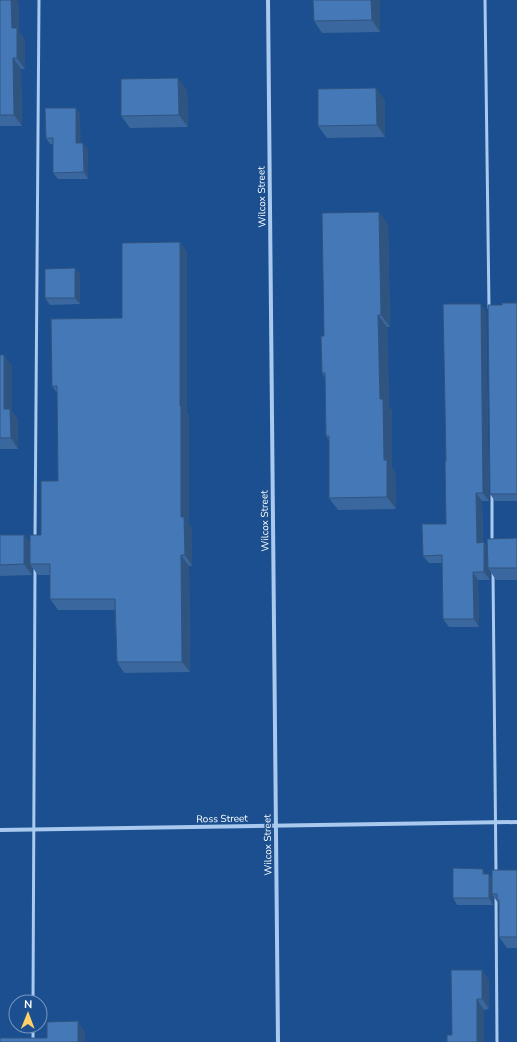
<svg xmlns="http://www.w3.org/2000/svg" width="517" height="1042" viewBox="0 0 517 1042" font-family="'Nunito Sans',sans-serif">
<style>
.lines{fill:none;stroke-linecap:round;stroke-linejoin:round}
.service{stroke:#a9c9ee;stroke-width:3}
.minor{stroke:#a9c9ee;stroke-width:4}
.wall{fill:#3a679d}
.shaded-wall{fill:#305480}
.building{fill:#4478b7;stroke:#305480}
.labels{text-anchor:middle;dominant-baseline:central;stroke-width:3;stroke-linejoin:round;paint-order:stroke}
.street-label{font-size:10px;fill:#fff;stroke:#1b4f8f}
</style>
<rect width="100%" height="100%" fill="#1b4f8f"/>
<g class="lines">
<!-- service -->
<g class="service">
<path d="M 485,0 L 489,308"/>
<path d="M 492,494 L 492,542"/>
<path d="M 35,538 L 39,0"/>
<path d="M 493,572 L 496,874"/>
<path d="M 496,898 L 497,1042"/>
<path d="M 33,1002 L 35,568"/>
<path d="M 33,1026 L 33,1042"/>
</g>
<!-- minor -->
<g class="minor">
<path d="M 268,0 L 278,1042"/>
<path d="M 0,830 L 517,822"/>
</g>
</g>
<!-- wall -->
<g class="wall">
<path d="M 0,0 L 19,3 L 19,32 L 25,40 L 25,69 L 21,69 L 22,126 L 0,126 Z"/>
<path d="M 380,0 L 380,32 L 322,33 L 314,21 Z"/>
<path d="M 187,90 L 188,127 L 130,128 L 121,116 Z"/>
<path d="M 385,100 L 385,137 L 327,138 L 318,126 Z"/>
<path d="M 76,108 L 80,115 L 80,143 L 88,149 L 88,179 L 58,179 L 53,173 L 53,144 L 50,144 L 46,138 Z"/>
<path d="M 379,212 L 388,225 L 390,327 L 387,327 L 389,407 L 392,411 L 392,468 L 395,472 L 396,509 L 338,510 L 329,498 L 329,440 L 326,436 L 325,378 L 322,373 L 324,336 Z"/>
<path d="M 180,242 L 187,253 L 187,414 L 189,416 L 189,524 L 192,528 L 192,566 L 189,566 L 190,672 L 124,673 L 117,662 L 115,610 L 58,610 L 50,599 L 50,575 L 38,575 L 32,567 L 32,575 L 0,576 L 0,535 L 24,535 L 30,543 L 41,535 L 58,481 L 57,393 L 52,386 L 122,318 Z"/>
<path d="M 75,268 L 80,275 L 80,304 L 50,305 L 45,298 Z"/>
<path d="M 517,303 L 517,501 L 495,501 L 490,494 L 502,305 Z"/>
<path d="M 486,312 L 489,501 L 482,501 L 483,543 L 484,542 L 487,548 L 517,538 L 517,580 L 496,580 L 490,571 L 490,580 L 478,580 L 479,627 L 449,627 L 443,619 L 442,563 L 429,563 L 423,556 L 446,524 L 446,461 Z"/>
<path d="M 0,355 L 12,366 L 12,411 L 18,420 L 18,449 L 0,449 Z"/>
<path d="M 517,870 L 517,948 L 507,948 L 499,937 L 499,904 L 493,896 L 493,905 L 457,905 L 453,898 L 487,874 L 492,879 Z"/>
<path d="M 482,970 L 489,980 L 489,1009 L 484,1010 L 484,1042 L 447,1042 L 452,1035 Z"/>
</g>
<!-- shaded-wall -->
<g class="shaded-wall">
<path d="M 11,0 L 17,0 L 19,3 L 19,32 L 25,40 L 25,69 L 17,58 L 12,28 Z"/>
<path d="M 371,0 L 380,0 L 380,32 L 372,20 Z"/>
<path d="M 13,58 L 21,69 L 22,126 L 14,115 Z"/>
<path d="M 178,78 L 187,90 L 188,127 L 179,115 Z"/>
<path d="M 376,88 L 385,100 L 385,137 L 377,125 Z"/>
<path d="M 76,108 L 80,115 L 81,150 L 76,143 Z"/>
<path d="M 83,143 L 88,149 L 88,179 L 84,172 Z"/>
<path d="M 379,212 L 388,225 L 390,327 L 381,315 Z"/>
<path d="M 180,242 L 187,253 L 187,414 L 189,416 L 189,524 L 192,528 L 192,566 L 185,555 L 181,517 L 180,406 Z"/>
<path d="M 75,268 L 80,275 L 80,304 L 75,298 Z"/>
<path d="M 481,304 L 486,312 L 489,501 L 483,493 Z"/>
<path d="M 378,315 L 387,327 L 389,407 L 392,411 L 392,468 L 395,472 L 396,509 L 387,497 L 384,460 L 380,399 Z"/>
<path d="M 4,355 L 12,366 L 12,411 L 18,420 L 18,449 L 11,438 L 4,409 Z"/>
<path d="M 476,493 L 482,501 L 483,551 L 477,543 Z"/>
<path d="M 24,535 L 32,546 L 30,564 L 32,567 L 32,575 L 24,564 Z"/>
<path d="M 484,542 L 489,550 L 488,568 L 490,571 L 490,580 L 484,572 Z"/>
<path d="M 181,555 L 189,566 L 190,672 L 182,662 Z"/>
<path d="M 473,572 L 478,580 L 479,627 L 474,619 Z"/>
<path d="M 483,869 L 487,875 L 483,874 Z"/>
<path d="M 489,874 L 493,880 L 492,894 L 493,896 L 493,905 L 489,898 Z"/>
<path d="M 482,970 L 489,980 L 489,1009 L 482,999 Z"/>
<path d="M 477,999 L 484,1010 L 484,1042 L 477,1042 Z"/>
<path d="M 78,1021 L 85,1032 L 85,1042 L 78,1042 Z"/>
</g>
<!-- building -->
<g class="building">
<path d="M 0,0 L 11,0 L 12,28 L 17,28 L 17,58 L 13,58 L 14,115 L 0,115 Z"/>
<path d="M 313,0 L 371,0 L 372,20 L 314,21 Z"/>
<path d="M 178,78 L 179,115 L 121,116 L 121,79 Z"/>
<path d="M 376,88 L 377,125 L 318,126 L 318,89 Z"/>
<path d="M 45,108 L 76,108 L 76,143 L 83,143 L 84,172 L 53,173 L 53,138 L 46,138 Z"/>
<path d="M 379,212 L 381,315 L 378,315 L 380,399 L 383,399 L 384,460 L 387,460 L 387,497 L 329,498 L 329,436 L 326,436 L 325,373 L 322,373 L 321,336 L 324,336 L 322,213 Z"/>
<path d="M 180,242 L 180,406 L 181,406 L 181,517 L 184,517 L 185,555 L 181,555 L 182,662 L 117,662 L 115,599 L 50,599 L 50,564 L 30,564 L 30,535 L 41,535 L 41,481 L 58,481 L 57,386 L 52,386 L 51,319 L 122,318 L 122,243 Z"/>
<path d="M 75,268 L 75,298 L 45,298 L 45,269 Z"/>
<path d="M 502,303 L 517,303 L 517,494 L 490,494 L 488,305 L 502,305 Z"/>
<path d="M 443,304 L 481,304 L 483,493 L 476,493 L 477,543 L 484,542 L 484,572 L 473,572 L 474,619 L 443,619 L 442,555 L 423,556 L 422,524 L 446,524 L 445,461 L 446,461 Z"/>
<path d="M 0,355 L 4,355 L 4,409 L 10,409 L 11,438 L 0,438 Z"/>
<path d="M 0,535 L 24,535 L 24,564 L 0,565 Z"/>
<path d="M 517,538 L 517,568 L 488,568 L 487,539 Z"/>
<path d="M 453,868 L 483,869 L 483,874 L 489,874 L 489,898 L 453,898 Z"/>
<path d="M 492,870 L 517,870 L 517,937 L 499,937 L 499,900 L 497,900 L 497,894 L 492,894 Z"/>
<path d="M 451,970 L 482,970 L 482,999 L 477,999 L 477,1042 L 447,1042 L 447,1035 L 452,1035 Z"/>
<path d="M 78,1021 L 78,1042 L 0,1042 L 0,1038 L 47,1038 L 47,1022 Z"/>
</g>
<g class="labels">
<!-- street labels -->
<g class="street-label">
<text transform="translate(262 197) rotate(-91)">Wilcox Street</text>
<text transform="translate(265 521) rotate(-91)">Wilcox Street</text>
<text transform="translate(222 819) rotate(-1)">Ross Street</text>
<text transform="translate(268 845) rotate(-91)">Wilcox Street</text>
</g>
</g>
<!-- north arrow -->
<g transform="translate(28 1014) rotate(1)"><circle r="19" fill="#1b4f8f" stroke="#7695bc"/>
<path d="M0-3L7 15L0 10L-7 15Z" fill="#ffd166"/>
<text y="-6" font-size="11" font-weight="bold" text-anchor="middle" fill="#ffffff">N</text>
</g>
</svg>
